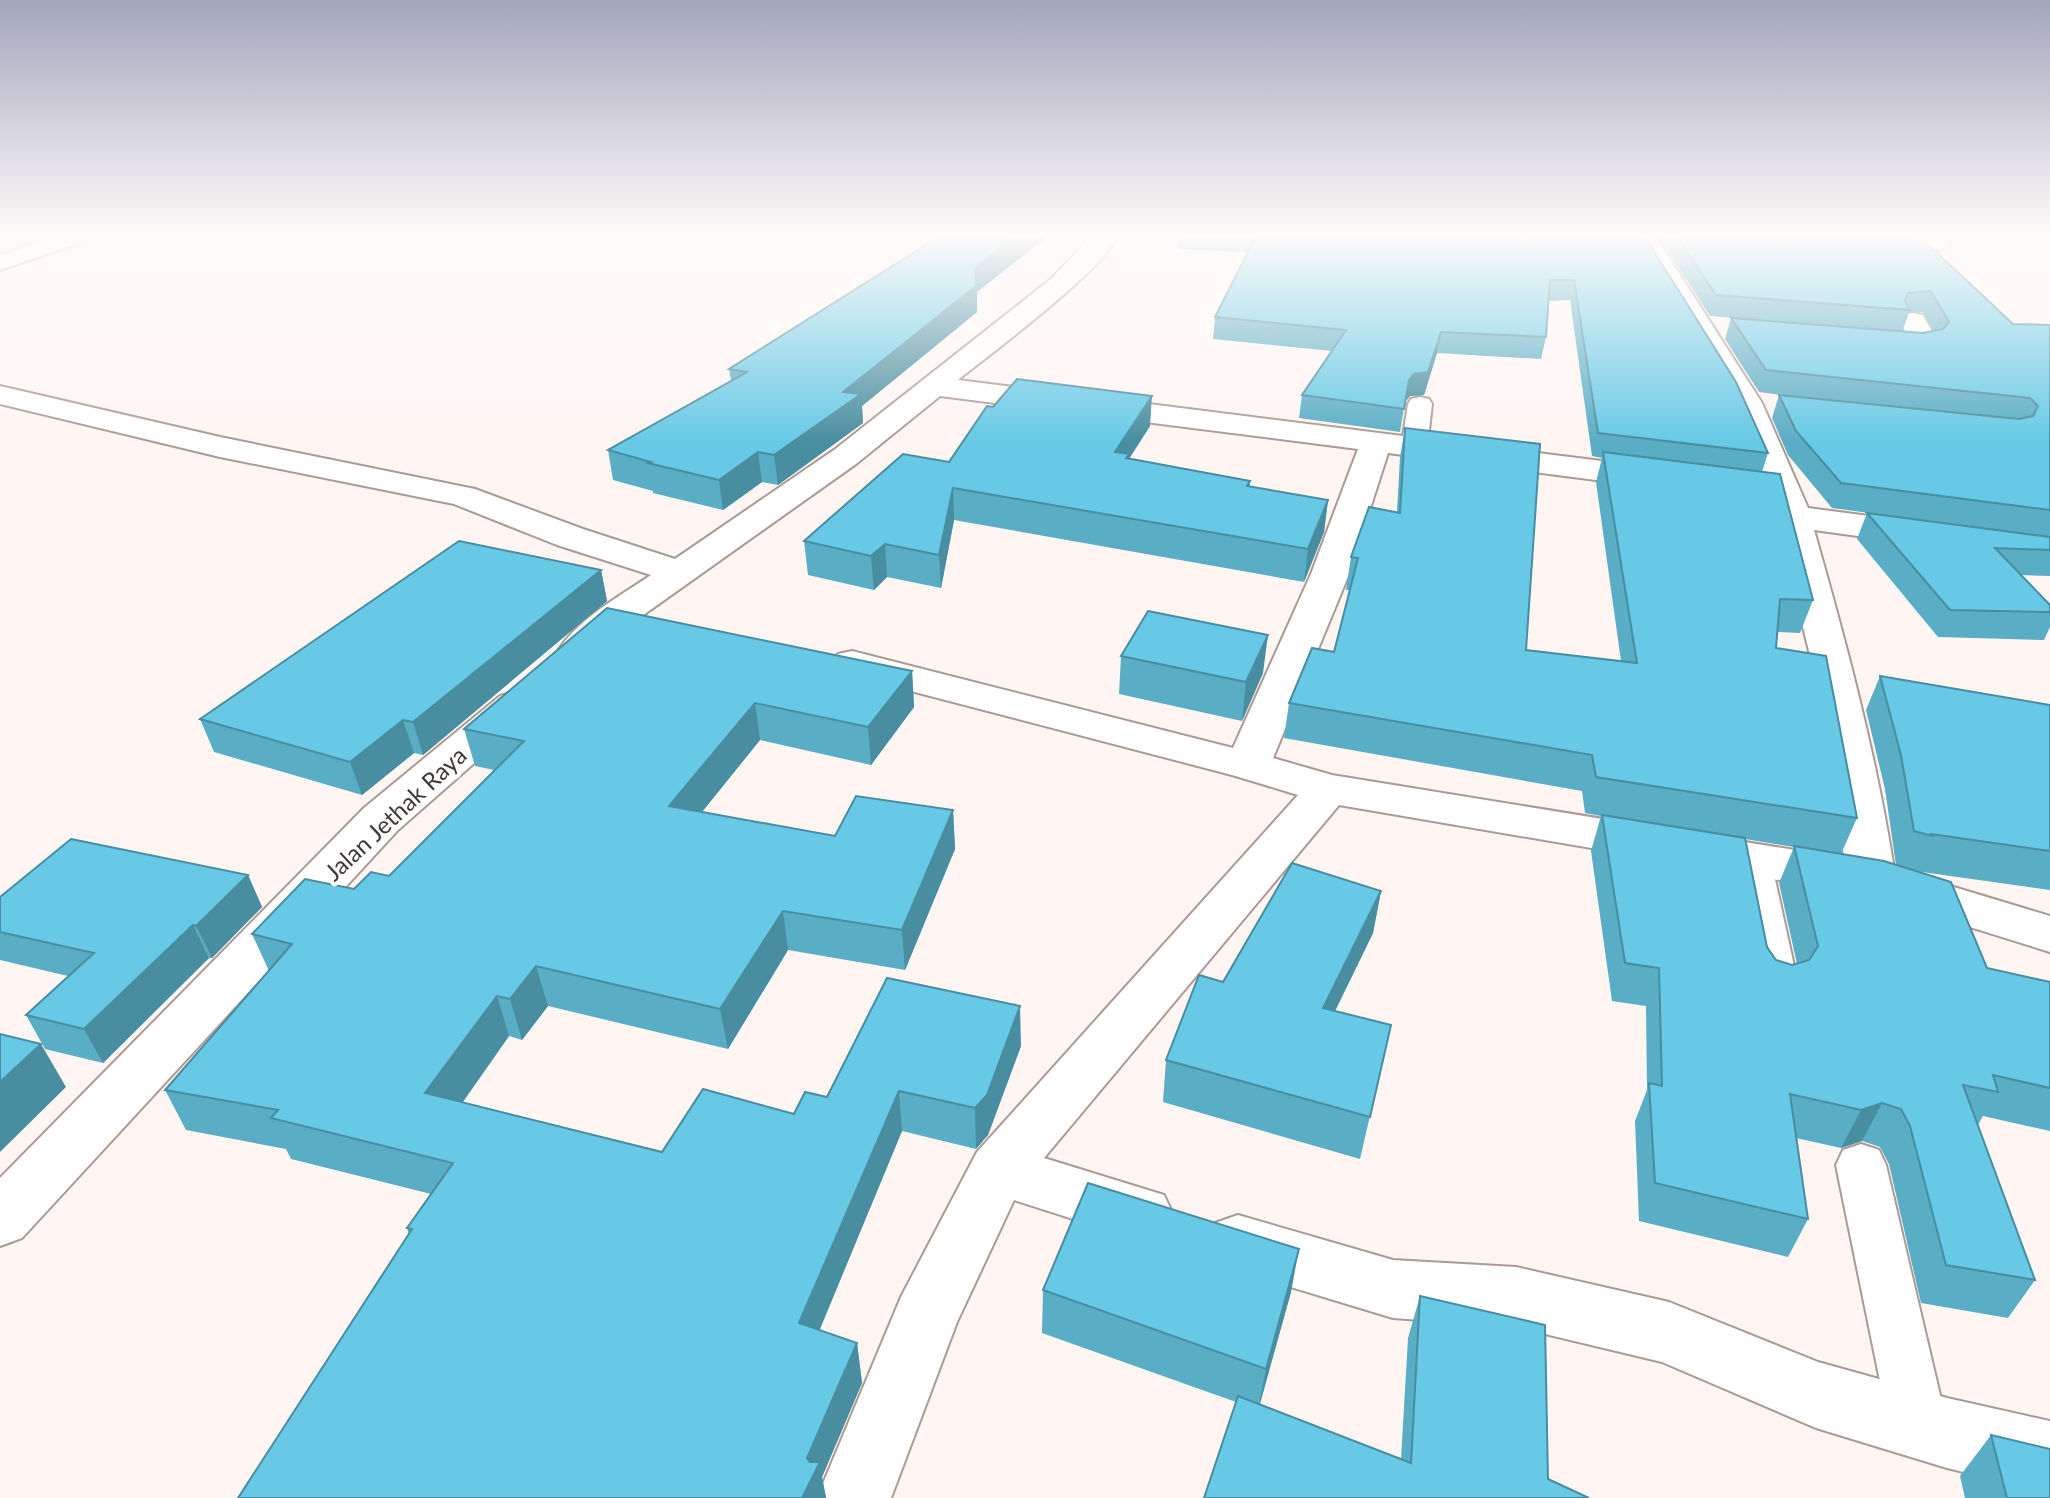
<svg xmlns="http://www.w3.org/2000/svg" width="2050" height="1498" viewBox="0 0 2050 1498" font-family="Lato,sans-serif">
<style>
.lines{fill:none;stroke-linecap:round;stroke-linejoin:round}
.lane-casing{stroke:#ad9993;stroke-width:4}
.street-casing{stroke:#ad9993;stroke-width:4}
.lane{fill:#fff;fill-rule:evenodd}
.street{fill:#fff;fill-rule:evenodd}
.wall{fill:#59adc5;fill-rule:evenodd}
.shaded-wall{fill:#488da0}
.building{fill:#67c9e5;stroke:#488da0;stroke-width:2}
.labels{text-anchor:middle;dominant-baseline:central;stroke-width:8;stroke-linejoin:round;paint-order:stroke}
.street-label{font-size:24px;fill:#403836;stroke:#fff}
</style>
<rect width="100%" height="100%" fill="#fff6f4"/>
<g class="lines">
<!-- lane casing -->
<g class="lane-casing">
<g id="lane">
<path d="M 1420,397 L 1429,399 L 1432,404 L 1427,448 L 1423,454 L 1405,454 L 1401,448 L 1408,404 L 1411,399 Z"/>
<path d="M 1751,848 L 1765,852 L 1771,861 L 1798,984 L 1791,995 L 1776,1000 L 1761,995 L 1754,984 L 1731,861 L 1737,852 Z"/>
<path d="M 1861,1144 L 1879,1150 L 1886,1165 L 1947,1425 L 1939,1445 L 1918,1453 L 1897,1445 L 1889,1425 L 1836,1165 L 1843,1150 Z"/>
</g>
</g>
<!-- street casing -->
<g class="street-casing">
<g id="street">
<path d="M 61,234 L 95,234 L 91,239 L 0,270 L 0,255 Z"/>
<path d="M 1094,234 L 1118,234 C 1108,267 990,354 958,380 L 1658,468 L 1670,471 L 1675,478 L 1670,485 L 1658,488 L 1388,453 L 1349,574 L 1273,758 L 1332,775 L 1844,858 L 1836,790 L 1811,659 L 1770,494 L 1732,403 L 1630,234 L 1654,234 L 1762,403 L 1808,508 L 1923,523 L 1936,526 L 1941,534 L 1936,542 L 1923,545 L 1814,530 C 1846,642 1876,754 1894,869 L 2050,916 L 2050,952 L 1867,895 L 1339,805 L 1044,1158 L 1164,1195 L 1173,1214 L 1164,1233 L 1142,1241 L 1014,1200 L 957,1322 L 891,1498 L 817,1498 L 901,1297 L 977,1152 L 1298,795 L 1232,775 L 838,672 L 832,663 L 838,654 L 852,651 L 1233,748 L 1311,574 L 1358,449 L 940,396 L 856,464 L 639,618 L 593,657 L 579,661 L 565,657 L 559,649 C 580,618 620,596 651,575 L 557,545 L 454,504 L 220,457 L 0,404 L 0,386 L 220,437 L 475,489 L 583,529 L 675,559 L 834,450 L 1051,279 Z"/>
<path d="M 1752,234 L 1896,234 L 1946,238 L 1950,243 L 1946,248 L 1938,250 L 1764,241 L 1756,239 Z"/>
<path d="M 1913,313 L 1923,315 L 1938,342 L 1934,348 L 1924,350 L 1864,347 L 1860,341 L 1864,335 L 1906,333 L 1900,321 L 1903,315 Z"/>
<path d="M 515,692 L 530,696 L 536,705 L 530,714 L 398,830 L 22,1238 L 0,1246 L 0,1178 L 364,808 L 500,696 Z"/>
<path d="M 1238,1215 L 1393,1260 L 1516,1267 L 1669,1302 L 1818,1362 L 1947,1398 L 2050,1421 L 2050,1493 L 1947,1468 L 1816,1428 L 1662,1362 L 1516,1327 L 1393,1318 L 1238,1271 L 1215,1263 L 1206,1243 L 1215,1223 Z"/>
</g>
</g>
<!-- lane -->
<use href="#lane" class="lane"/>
<!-- street -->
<use href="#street" class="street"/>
</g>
<!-- wall -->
<g class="wall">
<path d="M 1179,234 L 1643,234 L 1768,453 L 1762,472 L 1813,600 L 1800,633 L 1778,632 L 1776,648 L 1857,818 L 1841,854 L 1896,865 L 1885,789 L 1866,710 L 1880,676 L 2050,705 L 2050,890 L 1915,871 L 1987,968 L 2050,982 L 2050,1131 L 1983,1116 L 1978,1125 L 2035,1280 L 2008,1318 L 1921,1303 L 1889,1164 L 1880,1147 L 1862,1141 L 1841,1148 L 1796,1138 L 1808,1219 L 1788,1257 L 1639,1221 L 1635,1121 L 1647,1090 L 1646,1006 L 1612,1001 L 1591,851 L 1601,816 L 1585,813 L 1582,791 L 1284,738 L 1289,703 L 1334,652 L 1350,590 L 1346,590 L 1351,557 L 1397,512 L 1400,457 L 1405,428 L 1526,650 L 1621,661 L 1596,482 L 1602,458 L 1592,456 L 1570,300 L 1549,301 L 1546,337 L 1541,359 L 1437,353 L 1424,395 L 1410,396 L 1405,402 L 1400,432 L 1299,418 L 1302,395 L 1332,351 L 1213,339 L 1215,317 L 1248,252 L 1178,249 ZM 1745,839 L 1794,847 L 1779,883 L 1797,964 L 1792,965 L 1776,960 L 1767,947 Z"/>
<path d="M 1657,234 L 1917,234 L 2013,324 L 2050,325 L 2050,537 L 1832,508 L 1788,455 L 1772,418 L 1779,395 L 1790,396 L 1759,392 L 1725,339 L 1731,318 L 1895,331 L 1710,316 ZM 1923,312 L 1934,331 L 1923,333 L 1902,332 L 1909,313 Z"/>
<path d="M 977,292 L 977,312 L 862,406 L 863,423 L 778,485 L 762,482 L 723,510 L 653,493 L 653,491 L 613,480 L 608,450 L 731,381 L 729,369 Z"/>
<path d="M 1150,426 L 1129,459 L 1250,481 L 1250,487 L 1328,500 L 1324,532 L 1304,582 L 954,520 L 941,588 L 887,577 L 874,590 L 808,575 L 804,541 L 949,462 Z"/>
<path d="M 1867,513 L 2050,550 L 2050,576 L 2021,575 L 2050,605 L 2050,627 L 2044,640 L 1938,637 L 1857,539 Z"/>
<path d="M 601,570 L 607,601 L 423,755 L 414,753 L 362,795 L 214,752 L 200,719 Z"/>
<path d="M 1121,656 L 1263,673 L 1242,721 L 1119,694 Z"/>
<path d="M 912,671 L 914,707 L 871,765 L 760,740 L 702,812 L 835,836 L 953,810 L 955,849 L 905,970 L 788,950 L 728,1049 L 548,1006 L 522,1040 L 509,1036 L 463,1102 L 662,1152 L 794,1114 L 827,1097 L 1021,1046 L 988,1135 L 976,1149 L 902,1131 L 819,1330 L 857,1343 L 862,1383 L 822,1477 L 826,1498 L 409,1234 L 407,1228 L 431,1194 L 291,1159 L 286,1149 L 186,1130 L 165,1090 L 269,971 L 252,934 L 354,889 L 389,876 L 494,770 L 475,766 L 464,729 Z"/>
<path d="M 248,875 L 262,907 L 212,958 L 209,958 L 103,1063 L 45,1049 L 26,1015 L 68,976 L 0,960 L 0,897 Z"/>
<path d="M 1381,891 L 1373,933 L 1335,1011 L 1391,1025 L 1360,1159 L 1163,1102 L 1166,1060 L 1223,982 Z"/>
<path d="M 1043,1290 L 1291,1292 L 1260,1404 L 1401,1459 L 1408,1338 L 1420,1296 L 1548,1479 L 1204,1498 L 1236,1402 L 1042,1333 Z"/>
<path d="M 1991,1435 L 2050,1498 L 1965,1498 L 1960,1476 Z"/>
</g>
<!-- shaded-wall -->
<g class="shaded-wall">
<path d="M 1020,234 L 1051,234 L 977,292 L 977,312 L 862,406 L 863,423 L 778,485 L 774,455 L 976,267 Z"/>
<path d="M 1441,332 L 1437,353 L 1424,395 L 1410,396 L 1405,402 L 1409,380 Z"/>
<path d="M 1152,396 L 1150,426 L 1128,460 L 1115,452 Z"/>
<path d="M 758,452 L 762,482 L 723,510 L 719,480 Z"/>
<path d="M 953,488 L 954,520 L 941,588 L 939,555 Z"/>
<path d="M 1328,500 L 1324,532 L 1304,582 L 1308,549 Z"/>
<path d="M 885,544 L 887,577 L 874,590 L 871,556 Z"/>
<path d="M 601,570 L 607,601 L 423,755 L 413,722 Z"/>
<path d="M 1268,635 L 1263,673 L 1242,721 L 1246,682 Z"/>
<path d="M 912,671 L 914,707 L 871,765 L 868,727 Z"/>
<path d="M 755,703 L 760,740 L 676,844 L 669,806 Z"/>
<path d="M 403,720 L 414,753 L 362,795 L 350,762 Z"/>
<path d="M 953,810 L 955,849 L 905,970 L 902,930 Z"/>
<path d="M 248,875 L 262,907 L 212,958 L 196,926 Z"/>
<path d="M 1381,891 L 1373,933 L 1316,1050 L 1323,1008 Z"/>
<path d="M 783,911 L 788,950 L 728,1049 L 720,1009 Z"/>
<path d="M 193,925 L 209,958 L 103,1063 L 84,1029 Z"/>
<path d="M 536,966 L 548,1006 L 522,1040 L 510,999 Z"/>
<path d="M 497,996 L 509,1036 L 440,1134 L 425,1093 Z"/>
<path d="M 1020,1006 L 1021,1046 L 988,1135 L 976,1149 L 975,1108 Z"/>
<path d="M 41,1044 L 66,1087 L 0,1152 L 0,1082 Z"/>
<path d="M 899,1091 L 902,1131 L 806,1363 L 799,1323 Z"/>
<path d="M 1882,1103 L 1862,1141 L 1841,1148 L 1861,1110 Z"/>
<path d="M 1299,1249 L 1291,1292 L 1258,1410 L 1266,1369 Z"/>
<path d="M 857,1343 L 862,1383 L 822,1477 L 826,1498 L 802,1498 L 807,1458 Z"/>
</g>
<!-- building -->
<g class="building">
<path d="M 943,234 L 1020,234 L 976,267 L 976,286 L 843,392 L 861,394 L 774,455 L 758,452 L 719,480 L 648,463 L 651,462 L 608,450 L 747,372 L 729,369 Z"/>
<path d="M 1257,234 L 1643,234 L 1736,382 L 1768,453 L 1598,433 L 1574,280 L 1550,280 L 1546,337 L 1441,332 L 1428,372 L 1414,374 L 1409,380 L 1404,409 L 1302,395 L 1346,330 L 1215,317 Z"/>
<path d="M 1675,234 L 1917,234 L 2013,324 L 2050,325 L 2050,510 L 1841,483 L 1796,431 L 1779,395 L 2019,419 L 2033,416 L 2038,406 L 2030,398 L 1766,370 L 1731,318 L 1923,333 L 1943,329 L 1949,322 L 1931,291 L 1908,293 L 1905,301 L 1910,310 L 1716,295 Z"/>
<path d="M 1017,379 L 1152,396 L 1115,452 L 1129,454 L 1126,458 L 1250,481 L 1247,486 L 1328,500 L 1308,549 L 953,488 L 939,555 L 885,544 L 871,556 L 804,541 L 903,454 L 949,462 L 987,406 L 993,407 Z"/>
<path d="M 1405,428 L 1540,444 L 1526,650 L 1637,663 L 1603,452 L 1780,474 L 1813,600 L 1780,599 L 1776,648 L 1826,656 L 1857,818 L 1596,777 L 1592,755 L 1289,703 L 1312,648 L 1334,652 L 1358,558 L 1351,557 L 1369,507 L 1400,513 Z"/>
<path d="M 1867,513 L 2050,537 L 2050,550 L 1995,548 L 2050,605 L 2050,612 L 1950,610 Z"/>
<path d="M 459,541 L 601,570 L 413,722 L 403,720 L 350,762 L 200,719 Z"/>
<path d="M 607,608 L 912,671 L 868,727 L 755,703 L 669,806 L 835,836 L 856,796 L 953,810 L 902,930 L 783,911 L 720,1009 L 536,966 L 510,999 L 497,996 L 425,1093 L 662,1152 L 703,1089 L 794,1114 L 805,1092 L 827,1097 L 887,978 L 1020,1006 L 987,1095 L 975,1108 L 899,1091 L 799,1323 L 857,1343 L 807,1458 L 810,1462 L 820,1462 L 802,1498 L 238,1498 L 412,1229 L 407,1228 L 453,1163 L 271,1118 L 278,1110 L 165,1090 L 292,944 L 252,934 L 305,879 L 354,889 L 371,872 L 389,876 L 524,741 L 464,729 Z"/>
<path d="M 1148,611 L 1268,635 L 1246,682 L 1121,656 Z"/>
<path d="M 1880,676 L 2050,705 L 2050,851 L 1931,834 L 1932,836 L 1914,831 L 1901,755 Z"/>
<path d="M 1602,815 L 1745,838 L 1767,947 L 1776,960 L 1792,965 L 1809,960 L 1818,946 L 1794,846 L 1884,861 L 1951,882 L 1987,968 L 2050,982 L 2050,1088 L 1993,1075 L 1998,1092 L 1963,1085 L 2035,1280 L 1946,1265 L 1910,1126 L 1901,1109 L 1882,1103 L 1861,1110 L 1790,1094 L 1808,1219 L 1655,1183 L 1649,1083 L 1662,1086 L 1659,968 L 1625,963 Z"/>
<path d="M 71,839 L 248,875 L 196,926 L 193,925 L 84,1029 L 26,1015 L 94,953 L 0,932 L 0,897 Z"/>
<path d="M 1292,863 L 1381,891 L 1323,1008 L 1391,1025 L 1370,1117 L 1166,1060 L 1199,975 L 1223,982 Z"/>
<path d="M 0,1034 L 41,1044 L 0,1082 Z"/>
<path d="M 1088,1183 L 1299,1249 L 1266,1369 L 1043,1290 Z"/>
<path d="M 1420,1296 L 1545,1325 L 1548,1479 L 1589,1498 L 1204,1498 L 1238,1396 L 1411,1463 Z"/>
<path d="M 1991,1435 L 2050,1449 L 2050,1498 L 2007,1498 Z"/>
</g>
<!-- sky -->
<linearGradient id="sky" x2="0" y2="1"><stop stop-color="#a3a5bc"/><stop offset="0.53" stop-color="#fffbfa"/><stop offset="1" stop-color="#fffbfa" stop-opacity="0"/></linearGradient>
<rect width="2050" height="443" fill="url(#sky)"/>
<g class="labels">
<!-- street labels -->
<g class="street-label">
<text transform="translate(395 813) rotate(-43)">Jalan Jethak Raya</text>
</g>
</g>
</svg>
